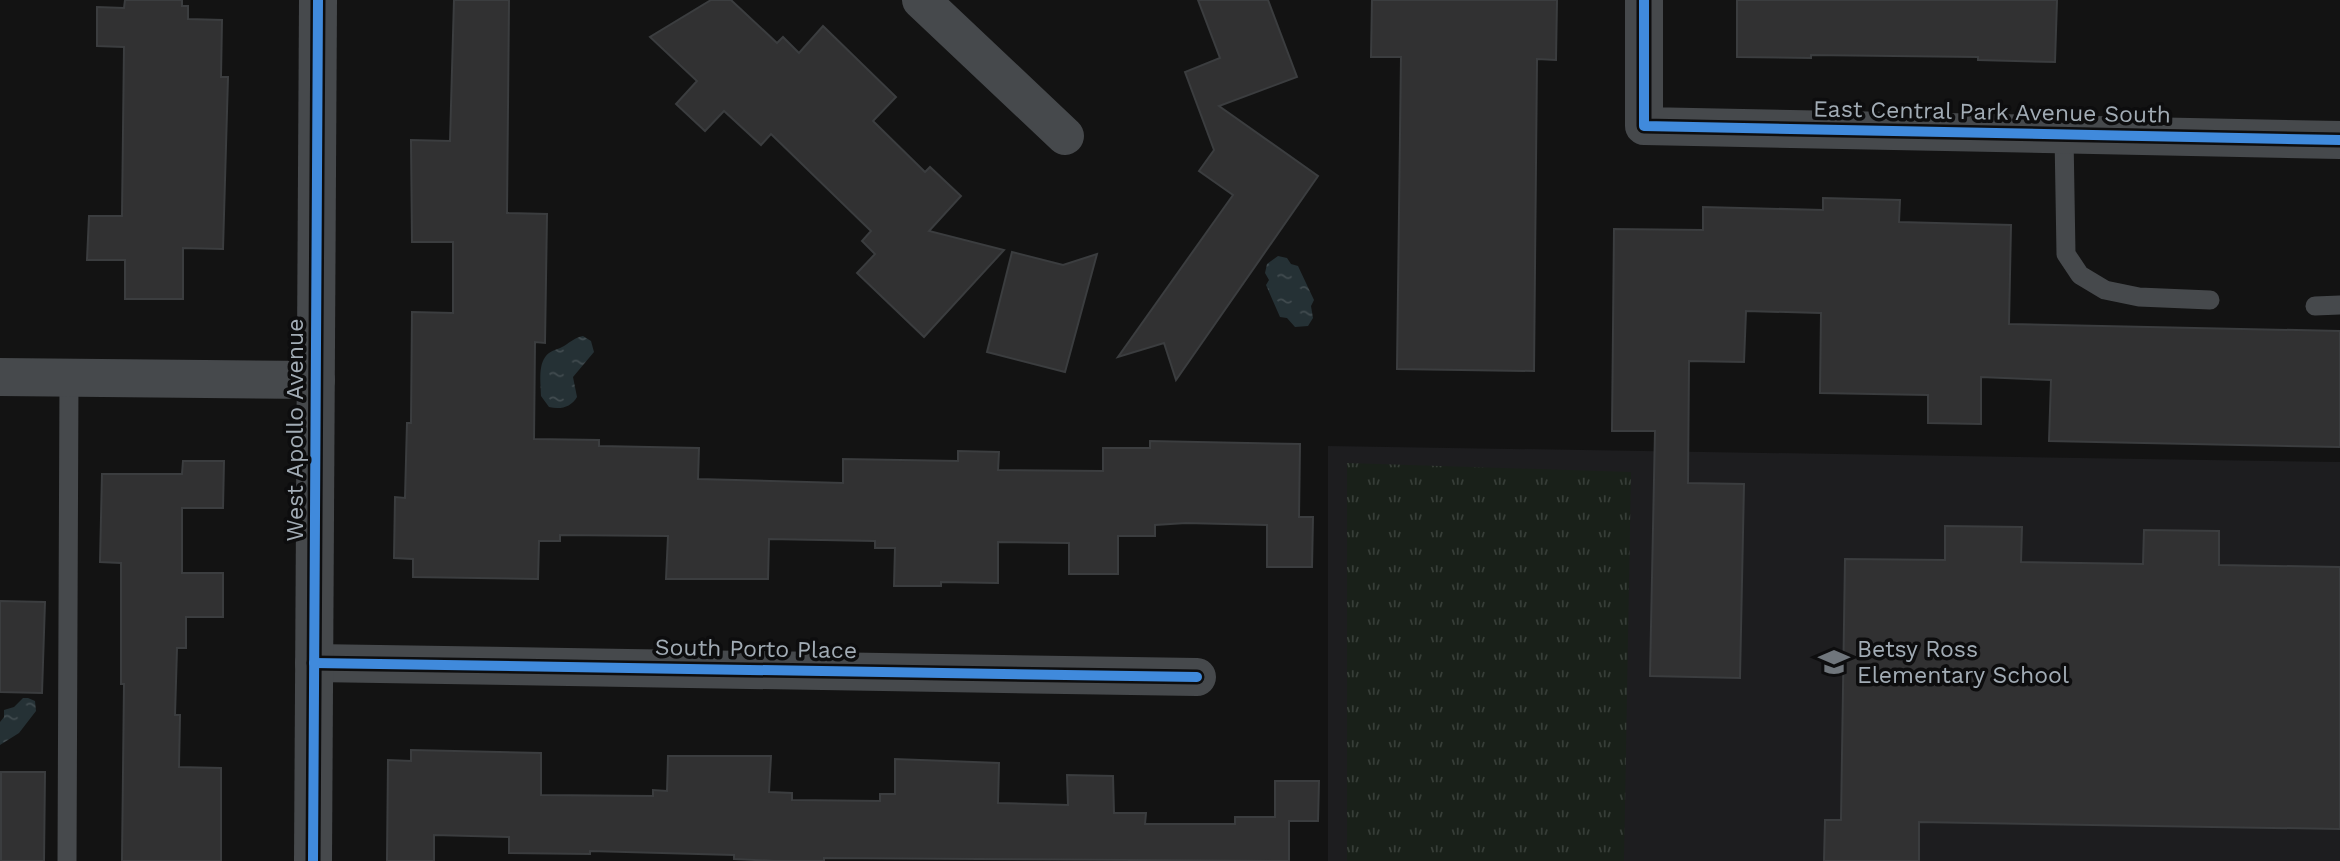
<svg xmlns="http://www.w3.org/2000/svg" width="2340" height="861" viewBox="0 0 2340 861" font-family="'Work Sans',sans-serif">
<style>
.built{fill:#1d1d1f}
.grass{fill:url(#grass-tufts)}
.water{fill:url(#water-ripples)}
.building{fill:#313132;stroke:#3b3d3f;stroke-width:2}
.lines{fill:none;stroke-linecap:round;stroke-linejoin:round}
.service{stroke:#46494c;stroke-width:19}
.minor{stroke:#46494c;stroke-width:38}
.cycleway-casing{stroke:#0d0d0e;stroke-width:15}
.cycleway{stroke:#408adc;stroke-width:10}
.labels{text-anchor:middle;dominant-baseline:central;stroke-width:7;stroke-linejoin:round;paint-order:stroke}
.street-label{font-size:23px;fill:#a2acb5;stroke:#0d0d0e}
.poi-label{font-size:23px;fill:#a2acb5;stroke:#0d0d0e;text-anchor:start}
</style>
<defs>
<pattern id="grass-tufts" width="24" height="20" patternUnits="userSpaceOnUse" patternTransform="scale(1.75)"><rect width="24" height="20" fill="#192019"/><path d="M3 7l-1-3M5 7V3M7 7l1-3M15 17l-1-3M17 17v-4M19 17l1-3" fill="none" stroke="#373e38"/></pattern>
<pattern id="water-ripples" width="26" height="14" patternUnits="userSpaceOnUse" patternTransform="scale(1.75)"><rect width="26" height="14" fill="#253135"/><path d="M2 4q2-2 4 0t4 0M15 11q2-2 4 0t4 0" fill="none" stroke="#424c50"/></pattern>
</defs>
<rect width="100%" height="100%" fill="#131313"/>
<!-- built -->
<path class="built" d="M 1328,446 L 2340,462 L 2340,861 L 1328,861 Z"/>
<!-- grass -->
<path class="grass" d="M 1347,463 L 1631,472 L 1624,861 L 1347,861 Z"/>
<!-- water -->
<g class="water">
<path d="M 1278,256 L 1287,258 L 1291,264 L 1298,266 L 1314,300 L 1311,306 L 1313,318 L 1308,326 L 1295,327 L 1287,318 L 1280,317 L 1266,285 L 1269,280 L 1265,273 L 1267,264 Z"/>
<path d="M 583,336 L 591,341 L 594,352 L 573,377 L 577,397 C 571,407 561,410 549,407 L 541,396 C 541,383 537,362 549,353 C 553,350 559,349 564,346 C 572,341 574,338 583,336 Z"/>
<path d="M 23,698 L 28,698 L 35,701 L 36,711 L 19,733 L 0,745 L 0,722 L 4,717 L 4,710 L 14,707 Z"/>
</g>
<!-- building -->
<g class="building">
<path d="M 125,0 L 182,0 L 182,6 L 188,6 L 188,19 L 222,20 L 221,77 L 228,77 L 223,249 L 183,248 L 183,299 L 125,299 L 125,260 L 87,260 L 89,216 L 122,216 L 124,47 L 97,46 L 97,7 L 124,8 Z"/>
<path d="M 454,0 L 509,0 L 507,213 L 547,214 L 545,343 L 535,342 L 534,439 L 599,440 L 599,446 L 699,448 L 698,479 L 843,483 L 843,459 L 958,461 L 958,451 L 999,452 L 998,470 L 1103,471 L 1103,448 L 1150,448 L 1150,441 L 1300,444 L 1299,517 L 1313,517 L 1312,567 L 1267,567 L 1267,525 L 1186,523 L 1155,525 L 1155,536 L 1118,536 L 1118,574 L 1069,574 L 1069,543 L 998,542 L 998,583 L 941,582 L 941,586 L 894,586 L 895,548 L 875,548 L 875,541 L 769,539 L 768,579 L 666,579 L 668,536 L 560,535 L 560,541 L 539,541 L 538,579 L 413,577 L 413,559 L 394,558 L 395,497 L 405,498 L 407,423 L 411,423 L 412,312 L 453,313 L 453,242 L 412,242 L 411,140 L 450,141 Z"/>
<path d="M 711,0 L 731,0 L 777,43 L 783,37 L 799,53 L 823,26 L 896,97 L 873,121 L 925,172 L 930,167 L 961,196 L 929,231 L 1004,250 L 924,337 L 857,273 L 875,254 L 862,241 L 871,231 L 771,134 L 761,145 L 724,111 L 705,131 L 676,104 L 697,81 L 650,37 Z"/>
<path d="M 1198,0 L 1268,0 L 1297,77 L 1219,106 L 1318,176 L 1176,380 L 1164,343 L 1118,357 L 1233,195 L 1199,171 L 1214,150 L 1185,72 L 1220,58 Z"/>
<path d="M 1372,0 L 1557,0 L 1556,60 L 1537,59 L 1534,371 L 1397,369 L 1401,57 L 1371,57 Z"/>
<path d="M 1737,0 L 2057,0 L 2055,62 L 1978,60 L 1978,57 L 1811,55 L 1811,58 L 1737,57 Z"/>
<path d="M 1823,198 L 1900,200 L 1899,222 L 2011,225 L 2009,324 L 2340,331 L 2340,447 L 2049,441 L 2051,380 L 1981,377 L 1981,424 L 1928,423 L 1928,395 L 1820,393 L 1821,313 L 1746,311 L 1744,362 L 1689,361 L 1688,483 L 1744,484 L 1740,678 L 1650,676 L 1655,431 L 1612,431 L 1614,229 L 1703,230 L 1703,207 L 1823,210 Z"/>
<path d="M 1012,252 L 1063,265 L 1097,254 L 1065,372 L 987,352 Z"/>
<path d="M 183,461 L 224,461 L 223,508 L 182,508 L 182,573 L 223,573 L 223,617 L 186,617 L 186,648 L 177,648 L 175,715 L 180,715 L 179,767 L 221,768 L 221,861 L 122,861 L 124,684 L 121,684 L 121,563 L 100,562 L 102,474 L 182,474 Z"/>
<path d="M 1945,526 L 2022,527 L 2021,562 L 2143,564 L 2144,530 L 2219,531 L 2219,565 L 2340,567 L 2340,829 L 1919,822 L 1919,861 L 1824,861 L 1825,820 L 1841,820 L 1845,559 L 1945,560 Z"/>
<path d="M 0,601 L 45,602 L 42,693 L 0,692 Z"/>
<path d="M 411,750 L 541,753 L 541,795 L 653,796 L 653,790 L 667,791 L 668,756 L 771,756 L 769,792 L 792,793 L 792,800 L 880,801 L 880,794 L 895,794 L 895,759 L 999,763 L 998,803 L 1068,805 L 1067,775 L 1113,776 L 1114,813 L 1146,813 L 1145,824 L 1235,824 L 1235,817 L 1275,817 L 1275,781 L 1319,781 L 1318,821 L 1289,821 L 1289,861 L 824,858 L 824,861 L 775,861 L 734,859 L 734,855 L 590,851 L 590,854 L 509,853 L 509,837 L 434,835 L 434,861 L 387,861 L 388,760 L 411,761 Z"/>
<path d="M 1,772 L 45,772 L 44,861 L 1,861 Z"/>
</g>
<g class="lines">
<!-- service -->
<g class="service">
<path d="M 2064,135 L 2066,254 L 2080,275 L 2105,290 L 2139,297 L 2210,300"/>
<path d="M 2315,306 L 2340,305"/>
<path d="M 67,861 L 69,377"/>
</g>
<!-- minor -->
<g class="minor">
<path d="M 921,0 L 1065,136"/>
<path d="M 1644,0 L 1644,126 L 2340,140"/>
<path d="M 0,377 L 316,380"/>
<path d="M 314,663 L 1197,677"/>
<path d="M 313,861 L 318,0"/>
</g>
<!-- cycleway casing -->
<g class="cycleway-casing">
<g id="cycleway">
<path d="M 1644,0 L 1644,126 L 2340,140"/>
<path d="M 314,663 L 1197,677"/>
<path d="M 313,861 L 318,0"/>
</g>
</g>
<!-- cycleway -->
<use href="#cycleway" class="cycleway"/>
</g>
<!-- icons -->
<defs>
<g id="school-bare" transform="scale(2.415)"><path d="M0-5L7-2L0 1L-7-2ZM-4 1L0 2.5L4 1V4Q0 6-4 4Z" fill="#70767c" stroke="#0d0d0e" stroke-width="2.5" paint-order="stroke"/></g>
</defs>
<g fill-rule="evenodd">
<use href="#school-bare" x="1834" y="662"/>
</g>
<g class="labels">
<!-- street labels -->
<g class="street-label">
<text transform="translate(1992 112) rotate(1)">East Central Park Avenue South</text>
<text transform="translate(295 430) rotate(-90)">West Apollo Avenue</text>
<text transform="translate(756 649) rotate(1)">South Porto Place</text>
</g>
<!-- poi labels -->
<g class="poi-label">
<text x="1857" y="649">Betsy Ross<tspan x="1857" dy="26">Elementary School</tspan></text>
</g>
</g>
</svg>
